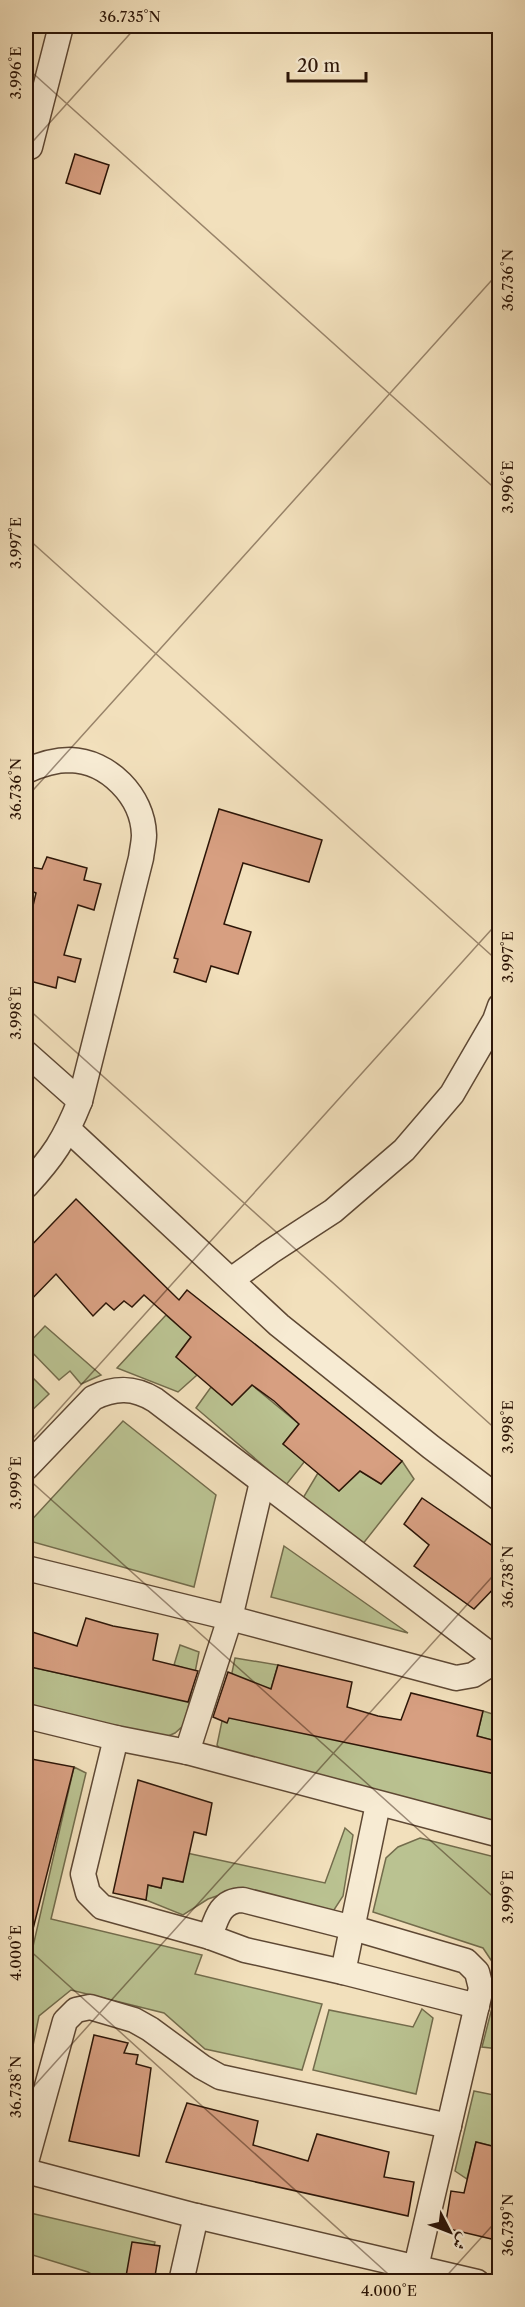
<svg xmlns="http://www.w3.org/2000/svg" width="525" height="2307" viewBox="0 0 525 2307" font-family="'Libre Caslon Text',Amiri,serif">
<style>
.green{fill:#bac291;stroke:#736c4c;stroke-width:1.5}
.building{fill:#d79f81;stroke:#2c1507;stroke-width:1.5}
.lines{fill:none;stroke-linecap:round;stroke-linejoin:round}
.street-casing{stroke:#5e4834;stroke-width:27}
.street{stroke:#f7ebd3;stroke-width:24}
.ticks{fill:none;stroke:#2c1507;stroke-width:1.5;stroke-opacity:0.45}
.neatline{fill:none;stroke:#2c1507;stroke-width:2}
.ticks-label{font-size:15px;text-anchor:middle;fill:#2c1507}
</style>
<rect width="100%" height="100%" fill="#f2e0bc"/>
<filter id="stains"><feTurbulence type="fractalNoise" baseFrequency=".00333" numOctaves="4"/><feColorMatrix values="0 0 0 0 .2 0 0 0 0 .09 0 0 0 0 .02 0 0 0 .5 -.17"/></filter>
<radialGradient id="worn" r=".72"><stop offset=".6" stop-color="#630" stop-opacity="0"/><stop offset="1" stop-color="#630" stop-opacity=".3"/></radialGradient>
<!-- green -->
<g class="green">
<path d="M 166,1315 L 191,1337 L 176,1357 L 197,1375 L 178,1392 L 117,1368 Z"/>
<path d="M 45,1326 L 101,1375 L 81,1384 L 70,1371 L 59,1380 L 26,1346 Z"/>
<path d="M 26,1371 L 49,1394 L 26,1416 Z"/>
<path d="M 252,1385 L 299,1424 L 283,1444 L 305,1461 L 286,1485 L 196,1408 L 211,1387 L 232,1405 Z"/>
<path d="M 123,1421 L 216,1495 L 194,1587 L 26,1540 L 26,1526 Z"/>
<path d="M 402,1461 L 414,1479 L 362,1545 L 303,1498 L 318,1473 L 339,1491 L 360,1471 L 381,1484 Z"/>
<path d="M 284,1546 L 408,1633 L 271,1597 Z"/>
<path d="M 180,1645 L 199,1652 L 185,1724 L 175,1733 L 159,1740 L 26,1705 L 26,1666 L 178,1699 L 184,1668 L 174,1665 Z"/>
<path d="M 235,1658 L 278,1665 L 270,1692 L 499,1775 L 499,1823 L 227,1759 L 217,1745 Z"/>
<path d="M 483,1711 L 499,1716 L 499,1742 L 477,1736 Z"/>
<path d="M 74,1767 L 86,1773 L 51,1919 L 202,1955 L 195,1974 L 322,2004 L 302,2070 L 205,2049 L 164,2013 L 71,1990 L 39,2016 L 26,2080 L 26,1977 Z"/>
<path d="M 345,1828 L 353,1835 L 343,1896 L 332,1913 L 234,1890 L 208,1899 L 183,1915 L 146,1900 L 148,1885 L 161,1888 L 163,1878 L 182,1882 L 173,1850 L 325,1883 Z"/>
<path d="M 420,1838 L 499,1858 L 499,2049 L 482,2047 L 495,1996 L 495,1966 L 483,1948 L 373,1912 L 386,1858 L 398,1847 Z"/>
<path d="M 422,2009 L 433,2018 L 416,2094 L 313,2070 L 329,2010 L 413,2027 Z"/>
<path d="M 474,2091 L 499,2096 L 499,2138 L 496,2147 L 476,2142 L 467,2179 L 455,2171 Z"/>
<path d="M 26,2212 L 155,2242 L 144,2281 L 102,2281 L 88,2272 L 26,2253 Z"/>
</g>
<!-- building -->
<g class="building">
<path d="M 75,154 L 109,165 L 100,194 L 66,183 Z"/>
<path d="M 219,809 L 322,840 L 309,882 L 243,863 L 224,924 L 251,932 L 238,974 L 211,966 L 206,982 L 174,972 L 178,959 L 174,958 Z"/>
<path d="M 47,857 L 87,868 L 84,880 L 101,884 L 94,910 L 78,905 L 64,955 L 81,959 L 75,982 L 58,977 L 56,988 L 26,980 L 26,936 L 36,893 L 26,889 L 26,881 L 30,867 L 42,869 Z"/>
<path d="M 76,1199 L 179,1300 L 187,1290 L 402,1461 L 381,1484 L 360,1471 L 339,1491 L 283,1444 L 299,1424 L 274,1401 L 252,1385 L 232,1405 L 176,1357 L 191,1337 L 144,1295 L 132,1307 L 124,1301 L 114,1310 L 106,1303 L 93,1316 L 56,1274 L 26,1305 L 26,1251 Z"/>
<path d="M 422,1498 L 500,1551 L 500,1582 L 474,1609 L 414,1566 L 429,1545 L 404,1524 Z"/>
<path d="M 86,1618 L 113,1626 L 158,1634 L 153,1660 L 198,1671 L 188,1702 L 26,1666 L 26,1630 L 77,1646 Z"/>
<path d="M 278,1665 L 352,1682 L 347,1707 L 378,1716 L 401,1720 L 411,1693 L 483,1711 L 477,1736 L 500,1742 L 500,1775 L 229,1718 L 227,1723 L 213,1717 L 228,1672 L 271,1689 Z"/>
<path d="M 26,1758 L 74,1767 L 33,1929 L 26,1928 Z"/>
<path d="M 138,1780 L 212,1803 L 206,1835 L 194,1832 L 183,1882 L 163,1878 L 161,1888 L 148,1885 L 146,1900 L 113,1893 Z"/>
<path d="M 94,2035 L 128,2043 L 124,2053 L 138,2055 L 136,2064 L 151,2068 L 139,2156 L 69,2141 Z"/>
<path d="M 187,2103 L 258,2121 L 253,2145 L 308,2161 L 317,2134 L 389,2152 L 384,2177 L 414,2182 L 408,2216 L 166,2162 Z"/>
<path d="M 476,2142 L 500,2148 L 500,2241 L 445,2228 L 451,2191 L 464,2193 Z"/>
<path d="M 132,2242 L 160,2246 L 154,2282 L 125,2282 Z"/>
</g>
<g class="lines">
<!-- street casing -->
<g class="street-casing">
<g id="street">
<path d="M 30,147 L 61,26"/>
<path d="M 26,771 C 39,765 54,760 70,760 C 108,761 143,796 144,835 C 144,842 142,850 141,858 L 80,1101 C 65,1139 53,1157 26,1186"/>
<path d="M 26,1053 L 80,1101"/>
<path d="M 69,1130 L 279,1325 L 431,1447 L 500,1499"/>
<path d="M 231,1280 L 270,1252 L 333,1211 L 404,1150 L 452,1094 L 495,1020 L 500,1006"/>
<path d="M 26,1468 L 93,1398 C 115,1387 134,1387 155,1400 L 500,1662"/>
<path d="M 26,1568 L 230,1618 L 456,1678 L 473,1675 L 497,1660"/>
<path d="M 26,1716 L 116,1738 L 187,1752 L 500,1835"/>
<path d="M 116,1738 L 83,1874 L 88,1893 L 102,1907 L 210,1937 L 245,1950 L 343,1972 L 477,2006"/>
<path d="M 187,1752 L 230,1618 L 262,1482"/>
<path d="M 210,1937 C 216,1919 220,1900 243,1900 L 353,1928 L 466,1961 L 477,1972 L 481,1988 L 416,2267"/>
<path d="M 343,1972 L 378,1804"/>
<path d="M 26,2162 L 65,2021 L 76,2010 L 90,2007 L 134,2020 L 150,2029 L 202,2067 L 220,2077 L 449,2126"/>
<path d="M 26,2171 L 196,2216 L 477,2282"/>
<path d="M 181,2282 L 196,2216"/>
</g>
</g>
<!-- street -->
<use href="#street" class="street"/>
</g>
<!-- ticks -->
<path class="ticks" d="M 26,67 L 500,493M 26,149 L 137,26M 26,537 L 500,963M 26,798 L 500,271M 26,1007 L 500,1433M 26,1446 L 500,920M 26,1477 L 500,1903M 26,1947 L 397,2282M 26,2095 L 500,1568M 441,2282 L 500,2217"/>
<!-- margin -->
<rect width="525" height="2307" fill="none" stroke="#f2e0bc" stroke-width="66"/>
<!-- north arrow -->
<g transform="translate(450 2232) rotate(132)" stroke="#f7ebd3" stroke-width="4.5" paint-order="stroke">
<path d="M0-4.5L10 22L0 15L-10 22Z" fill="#2c1507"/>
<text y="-9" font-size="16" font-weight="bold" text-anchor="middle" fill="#2c1507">ش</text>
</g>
<!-- scale -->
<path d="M288 72v9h78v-9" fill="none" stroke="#2c1507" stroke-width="3"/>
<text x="297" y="72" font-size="18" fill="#2c1507" stroke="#f7ebd3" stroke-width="4.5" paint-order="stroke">20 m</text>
<rect x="33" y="33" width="459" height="2241" class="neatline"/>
<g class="ticks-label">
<text x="130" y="22">36.735°N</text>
<text transform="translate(16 73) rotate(-90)" y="5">3.996°E</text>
<text transform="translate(508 280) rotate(-90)" y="5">36.736°N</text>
<text transform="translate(508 487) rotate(-90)" y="5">3.996°E</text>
<text transform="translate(16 543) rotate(-90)" y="5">3.997°E</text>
<text transform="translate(16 789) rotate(-90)" y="5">36.736°N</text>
<text transform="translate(508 957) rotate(-90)" y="5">3.997°E</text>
<text transform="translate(16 1013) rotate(-90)" y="5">3.998°E</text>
<text transform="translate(508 1427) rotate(-90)" y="5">3.998°E</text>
<text transform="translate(16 1483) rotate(-90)" y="5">3.999°E</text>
<text transform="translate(508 1577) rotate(-90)" y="5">36.738°N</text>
<text transform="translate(508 1897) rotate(-90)" y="5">3.999°E</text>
<text transform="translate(16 1953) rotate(-90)" y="5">4.000°E</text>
<text transform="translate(16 2087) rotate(-90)" y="5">36.738°N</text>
<text transform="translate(508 2225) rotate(-90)" y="5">36.739°N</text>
<text x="389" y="2296">4.000°E</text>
</g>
<rect width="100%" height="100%" filter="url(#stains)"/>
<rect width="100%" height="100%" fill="url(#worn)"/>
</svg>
